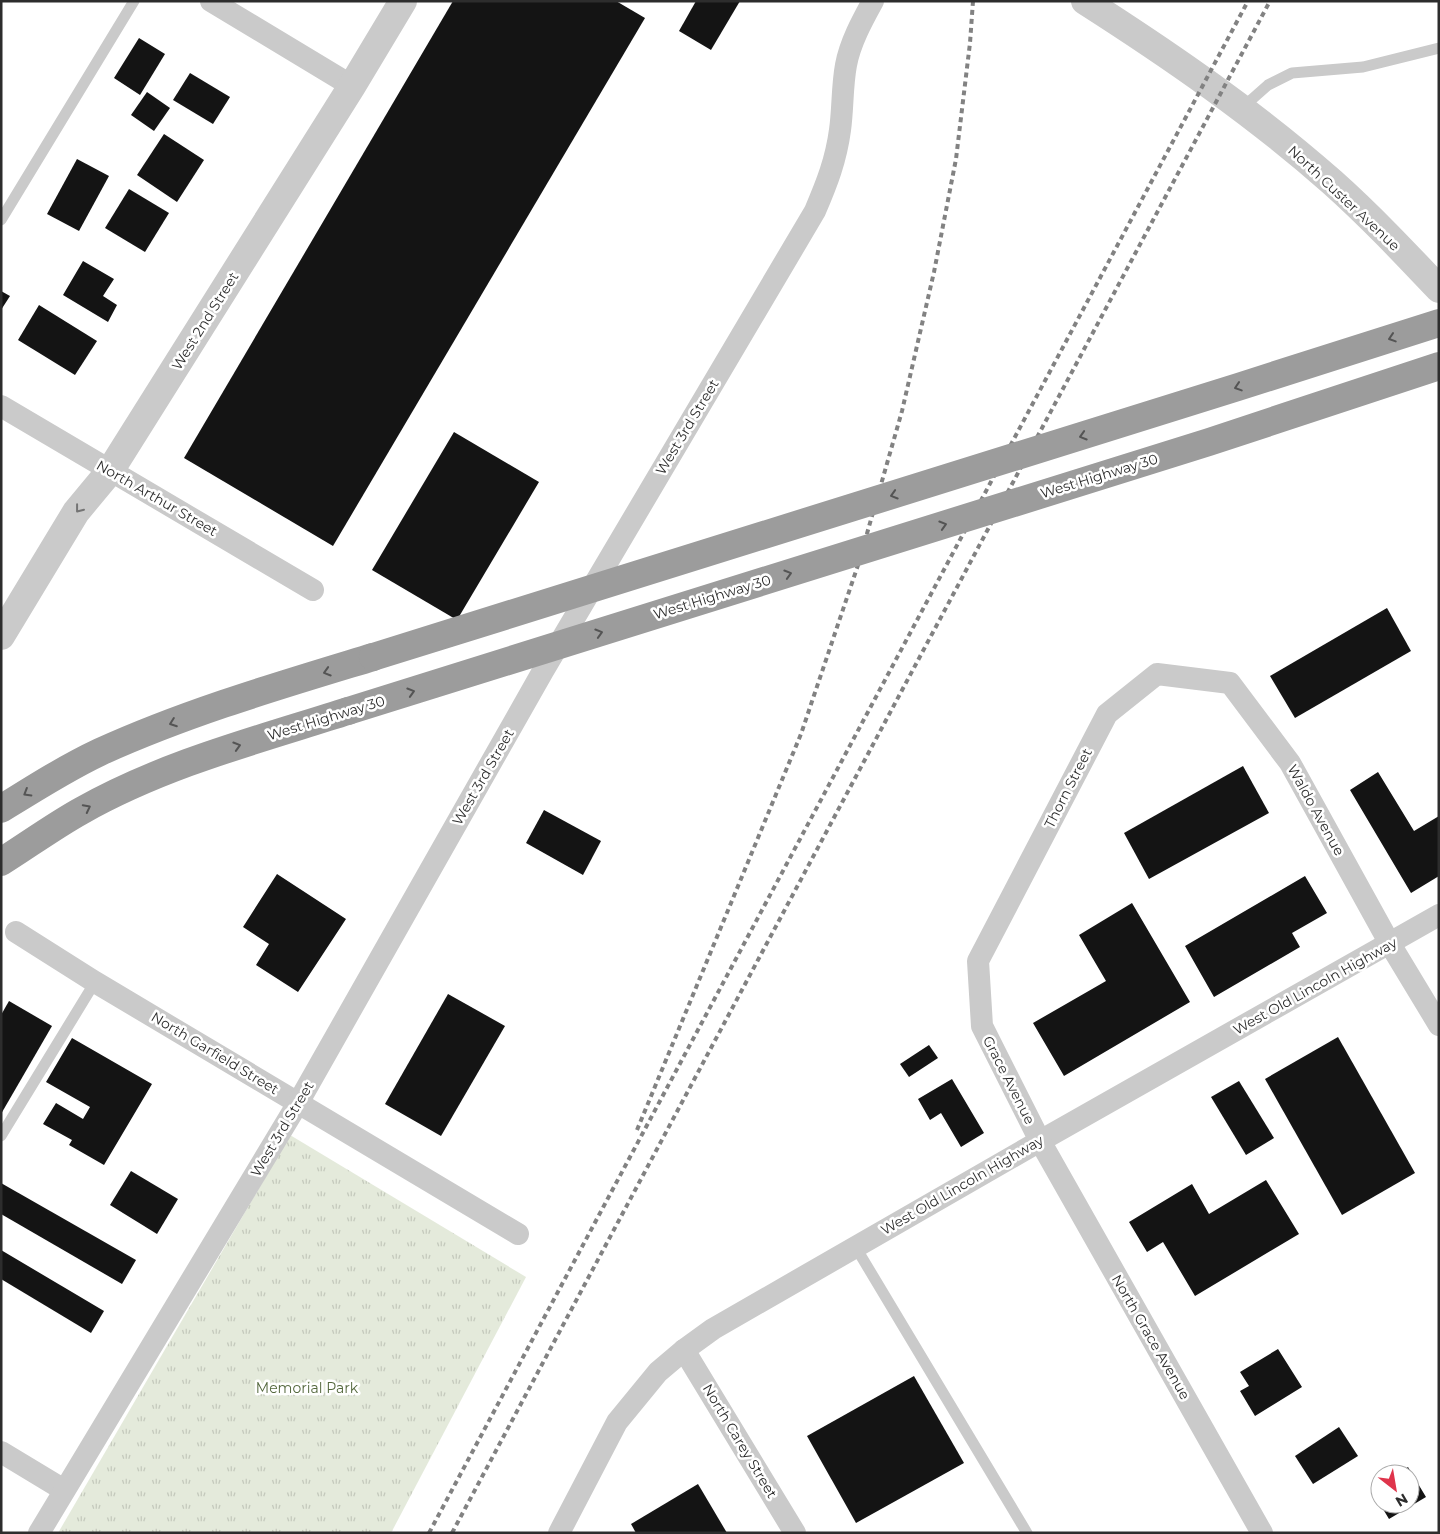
<svg xmlns="http://www.w3.org/2000/svg" width="1440" height="1534" viewBox="0 0 1440 1534" font-family="Montserrat,sans-serif">
<style>
.park{fill:url(#park-tufts)}
.building{fill:#141414}
.lines{fill:none;stroke-linecap:round;stroke-linejoin:round}
.service{stroke:#cacaca;stroke-width:11}
.minor{stroke:#cacaca;stroke-width:22}
.tertiary{stroke:#cacaca;stroke-width:28}
.trunk{stroke:#9c9c9c;stroke-width:28}
.rail{stroke:#828282;stroke-width:4;stroke-dasharray:5 4;stroke-linecap:butt}
.trunk-bridge{stroke:#9c9c9c;stroke-width:28}
.oneway{stroke:#545454}
.oneway2{stroke:#747474}
.labels{text-anchor:middle;dominant-baseline:central;stroke-width:5;stroke-linejoin:round;paint-order:stroke}
.street-label{font-size:14px;fill:#2d2d2d;stroke:#fff}
.park-label{font-size:14px;fill:#53673c;stroke:#fff}
</style>
<defs>
<pattern id="park-tufts" width="24" height="20" patternUnits="userSpaceOnUse" patternTransform="scale(1.25)"><rect width="24" height="20" fill="#e4eadb"/><path d="M3 7l-1-3M5 7V3M7 7l1-3M15 17l-1-3M17 17v-4M19 17l1-3" fill="none" stroke="#c4c9bc"/></pattern>
</defs>
<rect width="100%" height="100%" fill="#fff"/>
<!-- park -->
<path class="park" d="M 290,1135 L 526,1277 L 391,1533 L 58,1533 Z"/>
<!-- building -->
<g class="building">
<path d="M 453,1 L 616,1 L 645,18 L 333,546 L 184,458 Z"/>
<path d="M 696,1 L 740,1 L 711,50 L 679,31 Z"/>
<path d="M 139,38 L 165,54 L 140,95 L 114,78 Z"/>
<path d="M 190,73 L 230,97 L 213,124 L 173,100 Z"/>
<path d="M 147,92 L 170,108 L 154,131 L 131,115 Z"/>
<path d="M 164,134 L 204,160 L 177,202 L 137,175 Z"/>
<path d="M 77,159 L 109,176 L 79,231 L 47,214 Z"/>
<path d="M 129,189 L 169,213 L 145,252 L 105,228 Z"/>
<path d="M 83,261 L 114,279 L 103,296 L 117,305 L 108,322 L 63,295 Z"/>
<path d="M 1,291 L 10,296 L 1,310 Z"/>
<path d="M 39,305 L 97,341 L 75,375 L 18,340 Z"/>
<path d="M 454,432 L 539,482 L 457,620 L 372,570 Z"/>
<path d="M 1387,608 L 1411,651 L 1295,718 L 1270,676 Z"/>
<path d="M 1243,766 L 1269,813 L 1149,879 L 1124,833 Z"/>
<path d="M 1378,772 L 1414,831 L 1439,816 L 1439,876 L 1411,893 L 1350,790 Z"/>
<path d="M 544,810 L 601,841 L 583,875 L 526,843 Z"/>
<path d="M 277,874 L 346,919 L 298,992 L 256,965 L 269,944 L 243,927 Z"/>
<path d="M 1305,876 L 1327,913 L 1292,933 L 1300,947 L 1214,997 L 1185,946 Z"/>
<path d="M 1132,903 L 1190,1002 L 1064,1076 L 1033,1023 L 1106,981 L 1079,935 Z"/>
<path d="M 448,994 L 505,1026 L 441,1136 L 385,1104 Z"/>
<path d="M 9,1001 L 52,1026 L 1,1114 L 1,1015 Z"/>
<path d="M 1338,1037 L 1415,1173 L 1342,1215 L 1265,1079 Z"/>
<path d="M 72,1038 L 152,1084 L 104,1165 L 69,1145 L 72,1140 L 43,1124 L 56,1103 L 83,1119 L 90,1107 L 46,1082 Z"/>
<path d="M 929,1045 L 938,1058 L 909,1077 L 900,1064 Z"/>
<path d="M 952,1079 L 984,1133 L 961,1147 L 941,1113 L 930,1120 L 918,1099 Z"/>
<path d="M 1239,1081 L 1274,1138 L 1246,1155 L 1211,1097 Z"/>
<path d="M 131,1171 L 178,1199 L 157,1234 L 110,1205 Z"/>
<path d="M 1266,1180 L 1299,1234 L 1195,1296 L 1163,1242 L 1147,1252 L 1129,1222 L 1192,1184 L 1209,1214 Z"/>
<path d="M 1,1183 L 136,1260 L 122,1284 L 1,1214 Z"/>
<path d="M 1,1250 L 104,1311 L 91,1333 L 1,1279 Z"/>
<path d="M 1278,1349 L 1302,1387 L 1255,1416 L 1240,1391 L 1249,1386 L 1240,1372 Z"/>
<path d="M 914,1376 L 964,1463 L 856,1523 L 807,1436 Z"/>
<path d="M 1339,1427 L 1358,1456 L 1313,1484 L 1295,1456 Z"/>
<path d="M 1408,1467 L 1426,1497 L 1389,1519 L 1380,1504 L 1410,1504 L 1410,1474 L 1397,1474 Z"/>
<path d="M 698,1484 L 727,1533 L 636,1533 L 631,1524 Z"/>
<path d="M 1380,1484 L 1380,1503 L 1372,1489 Z"/>
</g>
<g class="lines">
<!-- service -->
<g class="service">
<path d="M 1242,108 L 1268,85 L 1292,73 L 1363,67 L 1439,48"/>
<path d="M 1,220 L 134,1"/>
<path d="M 1,1136 L 95,982"/>
<path d="M 855,1246 L 1027,1533"/>
</g>
<!-- minor -->
<g class="minor">
<path d="M 211,1 L 352,86"/>
<path d="M 1,406 L 313,590"/>
<path d="M 16,932 L 95,982 L 518,1234"/>
<path d="M 684,1350 L 795,1533"/>
<path d="M 1,1452 L 64,1490"/>
<path d="M 39,1533 L 298,1103 L 543,671 L 815,211 C 827,183 836,160 840,130 C 843,109 842,86 846,65 C 850,43 862,21 873,1"/>
<path d="M 559,1533 L 617,1422 L 658,1372 L 684,1350 L 713,1329 L 1040,1141 L 1439,915"/>
<path d="M 1262,1533 L 1040,1141 L 982,1026 L 978,961 L 1107,714 L 1157,674 L 1230,683 L 1290,763 L 1390,944 L 1439,1025"/>
</g>
<!-- tertiary -->
<g class="tertiary">
<path d="M 1085,1 C 1171,56 1255,114 1332,182 C 1369,215 1404,252 1439,289"/>
<path d="M 1,636 L 76,512 L 110,471 L 352,86 L 403,1"/>
</g>
<!-- trunk -->
<g class="trunk">
<path d="M 1,809 C 33,789 66,768 100,752 C 188,712 281,685 373,657"/>
<path d="M 1,862 C 28,845 54,826 81,811 C 164,764 257,740 348,711"/>
</g>
<!-- rail -->
<g class="rail">
<path d="M 637,1130 L 801,734 L 858,565 L 902,411 L 934,272 L 956,159 L 970,43 L 973,1"/>
<path d="M 429,1533 L 1248,1"/>
<path d="M 452,1533 L 1270,1"/>
</g>
<!-- trunk-bridge -->
<g class="trunk-bridge">
<path d="M 373,657 L 1238,387 L 1439,323"/>
<path d="M 348,711 L 1209,442 L 1439,366"/>
</g>
</g>
<!-- one-way arrows -->
<defs><path id="oneway-chevron" d="M-2-3.5L2.5 0L-2 3.5" fill="none" stroke-width="1.6" stroke-linecap="round" stroke-linejoin="round" transform="scale(1.25)"/></defs>
<g class="oneway">
<use href="#oneway-chevron" transform="translate(1392 338) rotate(162)"/>
<use href="#oneway-chevron" transform="translate(1238 387) rotate(162)"/>
<use href="#oneway-chevron" transform="translate(1083 436) rotate(163)"/>
<use href="#oneway-chevron" transform="translate(894 495) rotate(163)"/>
<use href="#oneway-chevron" transform="translate(943 525) rotate(-17)"/>
<use href="#oneway-chevron" transform="translate(788 574) rotate(-17)"/>
<use href="#oneway-chevron" transform="translate(599 633) rotate(-17)"/>
<use href="#oneway-chevron" transform="translate(327 672) rotate(163)"/>
<use href="#oneway-chevron" transform="translate(411 692) rotate(-17)"/>
<use href="#oneway-chevron" transform="translate(173 723) rotate(160)"/>
<use href="#oneway-chevron" transform="translate(237 746) rotate(-17)"/>
<use href="#oneway-chevron" transform="translate(27 793) rotate(149)"/>
<use href="#oneway-chevron" transform="translate(87 808) rotate(-27)"/>
</g>
<use class="oneway2" href="#oneway-chevron" transform="translate(79 509) rotate(128)"/>
<g class="labels">
<!-- street labels -->
<g class="street-label">
<text transform="translate(1344 198) rotate(43)">North Custer Avenue</text>
<text transform="translate(205 321) rotate(-58)">West 2nd Street</text>
<text transform="translate(687 427) rotate(-59)">West 3rd Street</text>
<text transform="translate(1099 476) rotate(-17)">West Highway 30</text>
<text transform="translate(157 498) rotate(30)">North Arthur Street</text>
<text transform="translate(712 597) rotate(-17)">West Highway 30</text>
<text transform="translate(326 718) rotate(-17)">West Highway 30</text>
<text transform="translate(483 777) rotate(-60)">West 3rd Street</text>
<text transform="translate(1068 788) rotate(-63)">Thorn Street</text>
<text transform="translate(1316 810) rotate(61)">Waldo Avenue</text>
<text transform="translate(1315 986) rotate(-29)">West Old Lincoln Highway</text>
<text transform="translate(215 1053) rotate(31)">North Garfield Street</text>
<text transform="translate(1009 1080) rotate(63)">Grace Avenue</text>
<text transform="translate(282 1129) rotate(-59)">West 3rd Street</text>
<text transform="translate(962 1185) rotate(-30)">West Old Lincoln Highway</text>
<text transform="translate(1151 1337) rotate(60)">North Grace Avenue</text>
<text transform="translate(740 1441) rotate(59)">North Carey Street</text>
</g>
<!-- park labels -->
<g class="park-label">
<text x="307" y="1388">Memorial Park</text>
</g>
</g>
<!-- border -->
<rect width="1440" height="1534" fill="none" stroke="#2d2d2d" stroke-width="5"/>
<!-- north arrow -->
<g transform="translate(1395 1489) rotate(149)"><circle r="24" fill="#ffffff" stroke="#ababab"/>
<path d="M0-4L9 19L0 12L-9 19Z" fill="#df344b"/>
<text y="-8" font-size="14" font-weight="bold" text-anchor="middle" fill="#2d2d2d">N</text>
</g>
</svg>
